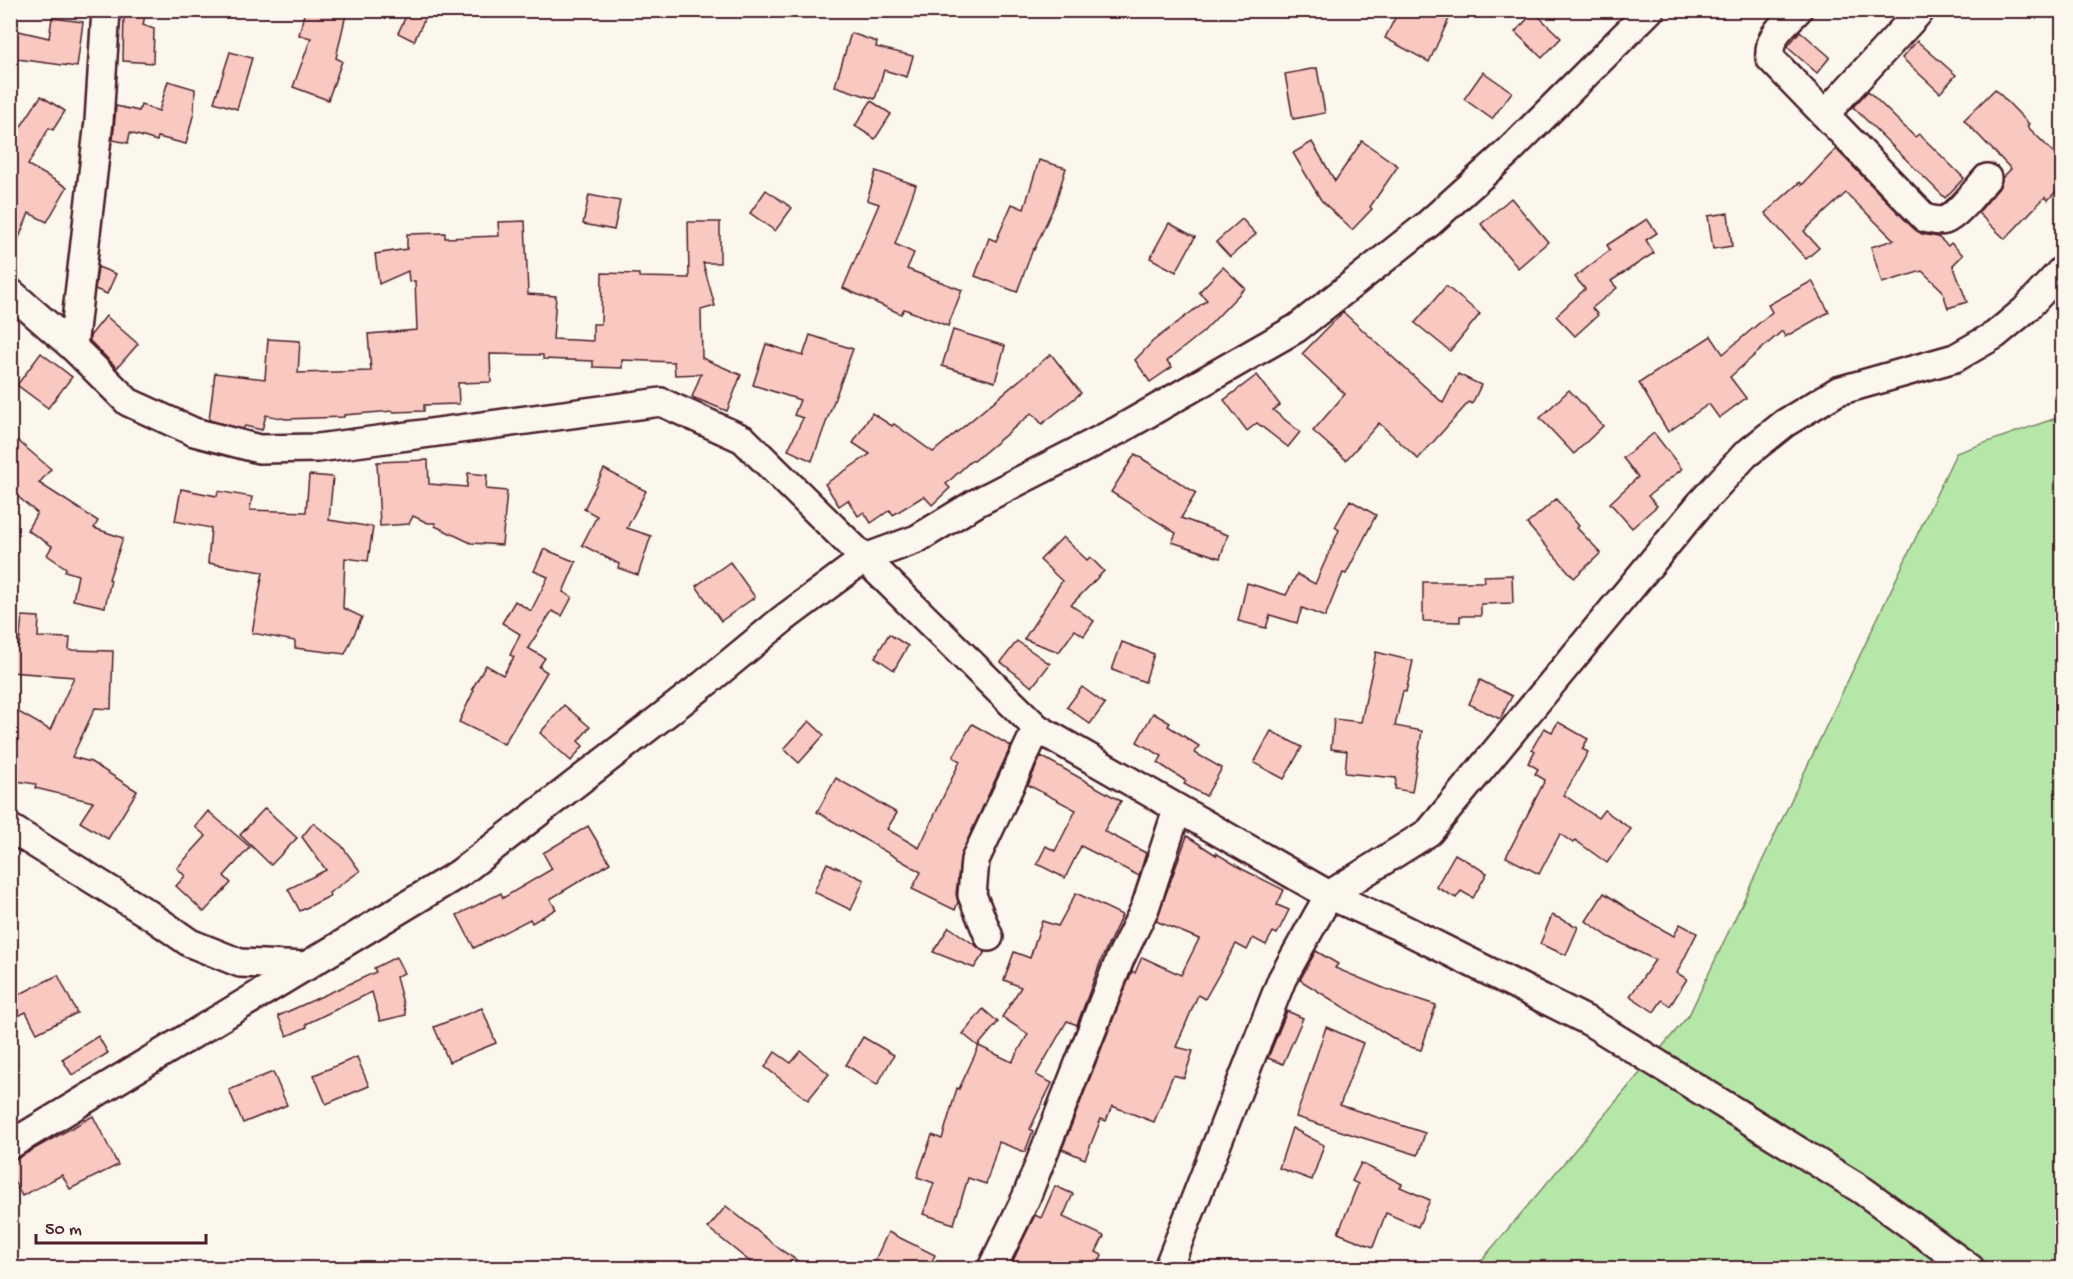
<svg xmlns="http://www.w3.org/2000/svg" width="2073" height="1279" viewBox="0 0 2073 1279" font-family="'Gochi Hand',sans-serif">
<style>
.green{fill:#b4e7a8;stroke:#7f836a;stroke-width:1.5}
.building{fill:#f8c8c1;stroke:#4a1f2b;stroke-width:1.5}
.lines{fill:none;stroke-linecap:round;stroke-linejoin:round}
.minor-casing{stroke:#4a1f2b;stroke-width:32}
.minor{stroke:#fbf7ec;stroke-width:27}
</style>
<rect width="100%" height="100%" fill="#fbf7ec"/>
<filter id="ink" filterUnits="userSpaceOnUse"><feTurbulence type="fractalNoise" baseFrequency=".0167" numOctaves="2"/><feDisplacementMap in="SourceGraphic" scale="12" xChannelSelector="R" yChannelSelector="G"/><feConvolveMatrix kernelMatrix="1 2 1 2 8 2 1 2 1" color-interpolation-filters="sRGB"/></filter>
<g filter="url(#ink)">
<!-- green -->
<path class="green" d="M 2062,416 L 2062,1268 L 1475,1268 L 1689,1015 L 1956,453 Z"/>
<!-- building -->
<g class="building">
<path d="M 124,10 L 146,10 L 143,25 L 154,29 L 153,63 L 123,61 Z"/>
<path d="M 305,10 L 347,10 L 336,58 L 342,61 L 328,100 L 293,87 L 311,38 L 299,35 Z"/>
<path d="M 409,10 L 416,10 L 426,16 L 414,41 L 398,33 Z"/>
<path d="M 1399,10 L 1453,10 L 1429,62 L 1385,38 Z"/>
<path d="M 1534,12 L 1561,38 L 1542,58 L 1515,32 Z"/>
<path d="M 52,18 L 83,22 L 77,67 L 10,58 L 10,29 L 49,38 Z"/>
<path d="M 1800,31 L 1830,57 L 1817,73 L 1787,47 Z"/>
<path d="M 851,33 L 877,42 L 876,47 L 913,56 L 907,77 L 884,70 L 875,99 L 835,86 Z"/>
<path d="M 1917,41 L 1956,75 L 1940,93 L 1902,58 Z"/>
<path d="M 230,52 L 252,58 L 237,109 L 214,102 Z"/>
<path d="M 1317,68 L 1325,113 L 1293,119 L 1285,74 Z"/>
<path d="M 1483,72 L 1512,92 L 1492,119 L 1464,99 Z"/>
<path d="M 168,81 L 195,89 L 194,112 L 186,144 L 158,137 L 157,141 L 130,133 L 128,143 L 113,140 L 116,106 L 139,111 L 141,105 L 159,111 Z"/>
<path d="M 1995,89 L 2029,124 L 2027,126 L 2062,161 L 2062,185 L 2048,200 L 2045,197 L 2005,239 L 1978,213 L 1999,188 L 2002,178 L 2011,169 L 1964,120 Z"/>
<path d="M 1868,91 L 1915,137 L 1919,134 L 1964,178 L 1945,198 L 1853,107 Z"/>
<path d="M 41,96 L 65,111 L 53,130 L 49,128 L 28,165 L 67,187 L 47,222 L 29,213 L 11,258 L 10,143 Z"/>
<path d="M 871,101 L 891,114 L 875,139 L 855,126 Z"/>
<path d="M 1362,141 L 1398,166 L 1370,207 L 1372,209 L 1352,230 L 1321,200 L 1293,153 L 1312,142 L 1335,181 Z"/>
<path d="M 1836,149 L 1914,229 L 1922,234 L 1938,237 L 1948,246 L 1951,243 L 1963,255 L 1953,265 L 1967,302 L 1948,308 L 1942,290 L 1922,271 L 1882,283 L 1871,247 L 1894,240 L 1846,193 L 1804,231 L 1819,248 L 1806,259 L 1765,213 L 1800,182 L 1802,185 Z"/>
<path d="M 1039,160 L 1066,168 L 1055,204 L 1034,250 L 1033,249 L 1017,292 L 975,276 L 989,238 L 996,241 L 1012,204 L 1024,209 Z"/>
<path d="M 876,171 L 916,185 L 895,244 L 914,253 L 907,269 L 962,290 L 948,326 L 904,309 L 901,314 L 843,288 L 879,204 L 867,200 Z"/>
<path d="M 766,190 L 792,208 L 775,231 L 750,213 Z"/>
<path d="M 589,195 L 620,201 L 614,230 L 583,224 Z"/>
<path d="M 1511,198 L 1548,242 L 1518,268 L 1481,224 Z"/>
<path d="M 1728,213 L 1732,246 L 1713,249 L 1708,216 Z"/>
<path d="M 1242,219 L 1256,234 L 1230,257 L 1216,242 Z"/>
<path d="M 1647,219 L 1657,233 L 1646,240 L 1654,253 L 1611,281 L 1617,288 L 1592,308 L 1598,315 L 1575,336 L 1556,316 L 1585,289 L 1575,277 L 1610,250 L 1607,245 Z"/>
<path d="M 525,221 L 528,294 L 556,296 L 553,339 L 593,341 L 593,324 L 601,324 L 602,273 L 639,274 L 639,277 L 689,278 L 688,222 L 720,222 L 720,263 L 703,263 L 715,306 L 701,310 L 702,358 L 741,375 L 727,411 L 692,397 L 701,374 L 675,375 L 674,362 L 622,360 L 622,368 L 593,367 L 593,361 L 543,359 L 543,355 L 490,354 L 491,382 L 458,383 L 459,404 L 424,405 L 424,411 L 393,412 L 393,411 L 344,415 L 344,417 L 286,419 L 266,415 L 262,430 L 245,426 L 243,429 L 209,420 L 215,373 L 265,379 L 268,339 L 300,341 L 298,373 L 371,371 L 368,334 L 417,330 L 415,281 L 409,282 L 408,271 L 379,284 L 375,254 L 407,249 L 407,234 L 445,233 L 445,238 L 499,236 L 498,222 Z"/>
<path d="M 1169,223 L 1195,237 L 1176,272 L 1150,258 Z"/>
<path d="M 98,267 L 116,274 L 107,294 L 95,289 Z"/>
<path d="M 1223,267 L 1245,288 L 1203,332 L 1167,361 L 1172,367 L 1150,382 L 1135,360 L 1153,341 L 1207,300 L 1199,292 Z"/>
<path d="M 1812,281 L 1829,312 L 1785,337 L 1782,331 L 1730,377 L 1746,398 L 1719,418 L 1709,404 L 1668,432 L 1639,383 L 1711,336 L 1723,354 L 1772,312 L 1768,305 Z"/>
<path d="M 1446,286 L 1480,314 L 1450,351 L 1415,323 Z"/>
<path d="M 1343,312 L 1443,403 L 1458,374 L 1481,385 L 1472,404 L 1469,402 L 1418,459 L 1379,423 L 1346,460 L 1313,431 L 1345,394 L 1302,354 Z"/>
<path d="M 106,316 L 138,344 L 117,368 L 90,341 L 90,336 Z"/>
<path d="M 953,330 L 1005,346 L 995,382 L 942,366 Z"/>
<path d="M 810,335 L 853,349 L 812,461 L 788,450 L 803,418 L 794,415 L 800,400 L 753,385 L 766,344 L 803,356 Z"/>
<path d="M 41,353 L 72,377 L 48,408 L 17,385 Z"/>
<path d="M 1051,354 L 1081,393 L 1042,424 L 1032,413 L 974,461 L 972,460 L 946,484 L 950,488 L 932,505 L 924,496 L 893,515 L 890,510 L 871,523 L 864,512 L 858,516 L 848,500 L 839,506 L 825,484 L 870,454 L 853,443 L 872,413 L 892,426 L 894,424 L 933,452 Z"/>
<path d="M 1257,375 L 1280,405 L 1273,410 L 1300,432 L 1288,447 L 1257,423 L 1247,431 L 1224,400 Z"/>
<path d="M 1569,390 L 1603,426 L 1574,454 L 1540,418 Z"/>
<path d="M 1654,433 L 1682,469 L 1648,496 L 1657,506 L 1632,528 L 1610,503 L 1638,477 L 1623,458 Z"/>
<path d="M 10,434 L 51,469 L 39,483 L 98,521 L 94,528 L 123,538 L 109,579 L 111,580 L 105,607 L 73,600 L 78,575 L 65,571 L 66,568 L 47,555 L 52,546 L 27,530 L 37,513 L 10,490 Z"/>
<path d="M 1135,454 L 1196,493 L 1181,518 L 1228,535 L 1220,558 L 1172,542 L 1176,533 L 1111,492 Z"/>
<path d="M 428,460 L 429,484 L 467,487 L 468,473 L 487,475 L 486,489 L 507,491 L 502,545 L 471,543 L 435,526 L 435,523 L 428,523 L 413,516 L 409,524 L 380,526 L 377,462 Z"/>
<path d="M 604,469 L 646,491 L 627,528 L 651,536 L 638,575 L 618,568 L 619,564 L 582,545 L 597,516 L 584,509 Z"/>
<path d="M 309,475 L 333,477 L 329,520 L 373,527 L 368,561 L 345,558 L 343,608 L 362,617 L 345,654 L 295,648 L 295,641 L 252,633 L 263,572 L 208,563 L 211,528 L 175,521 L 181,489 L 217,496 L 218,491 L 252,497 L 250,510 L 306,512 Z"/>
<path d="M 1556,499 L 1579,526 L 1577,528 L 1601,553 L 1574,578 L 1527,524 Z"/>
<path d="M 1350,500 L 1376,515 L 1346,574 L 1343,573 L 1325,617 L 1302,608 L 1297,623 L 1270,615 L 1266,628 L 1238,621 L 1247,583 L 1286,595 L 1297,574 L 1315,584 L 1339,530 L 1335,527 Z"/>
<path d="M 1063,537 L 1087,560 L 1090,557 L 1104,571 L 1071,605 L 1094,621 L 1084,636 L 1075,630 L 1059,652 L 1024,639 L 1062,581 L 1040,560 Z"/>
<path d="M 544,549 L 576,562 L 563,592 L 572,597 L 562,616 L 552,611 L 528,648 L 545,658 L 539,667 L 547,672 L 504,744 L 459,722 L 474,690 L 472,689 L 486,665 L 503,675 L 514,657 L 510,655 L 520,634 L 502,623 L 515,601 L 531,611 L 548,577 L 534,571 Z"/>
<path d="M 730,562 L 755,597 L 721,621 L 696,586 Z"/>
<path d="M 1512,575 L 1513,603 L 1481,604 L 1481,616 L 1460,616 L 1460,622 L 1423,621 L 1423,582 L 1485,582 L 1484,576 Z"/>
<path d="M 22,616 L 39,617 L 38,637 L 70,638 L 69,650 L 113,651 L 111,709 L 95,708 L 72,757 L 91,762 L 137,791 L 108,839 L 80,822 L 93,802 L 35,788 L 36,784 L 10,780 L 10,707 L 50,730 L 74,677 L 10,672 L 10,645 L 19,646 Z"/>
<path d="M 889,634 L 908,646 L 894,670 L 875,657 Z"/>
<path d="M 1017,641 L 1050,664 L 1032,687 L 1001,662 Z"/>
<path d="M 1122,642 L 1154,654 L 1145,682 L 1112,670 Z"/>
<path d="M 1376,652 L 1413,661 L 1406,692 L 1403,691 L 1395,726 L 1422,731 L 1412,792 L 1395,789 L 1396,778 L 1345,773 L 1347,751 L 1331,749 L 1334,719 L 1361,722 Z"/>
<path d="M 1480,680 L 1512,696 L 1500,719 L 1469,704 Z"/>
<path d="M 1082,687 L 1105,704 L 1090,724 L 1067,707 Z"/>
<path d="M 564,705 L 590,727 L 578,741 L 583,746 L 571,761 L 540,733 Z"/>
<path d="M 1153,713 L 1170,723 L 1168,726 L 1199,746 L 1195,753 L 1222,768 L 1206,796 L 1184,784 L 1186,781 L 1158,763 L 1162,756 L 1137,742 Z"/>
<path d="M 809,721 L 824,735 L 799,763 L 784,749 Z"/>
<path d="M 1558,722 L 1588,739 L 1582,749 L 1588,752 L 1564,795 L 1598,818 L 1604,810 L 1631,829 L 1607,863 L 1575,840 L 1573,843 L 1560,834 L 1539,874 L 1506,857 L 1545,780 L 1535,774 L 1538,769 L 1528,763 L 1535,751 L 1532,749 L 1544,728 L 1552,732 Z"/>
<path d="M 972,724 L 1011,746 L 961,854 L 956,894 L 958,902 L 955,910 L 912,889 L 921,872 L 817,812 L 836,778 L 897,813 L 887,829 L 919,848 L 960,761 L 953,757 Z"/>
<path d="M 1271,731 L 1302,747 L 1284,779 L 1254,763 Z"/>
<path d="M 1041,756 L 1121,801 L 1104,831 L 1146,853 L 1139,876 L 1081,846 L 1065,878 L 1037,864 L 1046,846 L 1055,851 L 1076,810 L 1028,785 Z"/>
<path d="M 265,808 L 297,838 L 271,865 L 240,835 Z"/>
<path d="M 208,811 L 250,847 L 224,876 L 231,883 L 204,912 L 176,886 L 185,876 L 177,868 L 206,836 L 195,827 Z"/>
<path d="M 313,823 L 342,846 L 360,871 L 329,893 L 330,896 L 300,911 L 288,889 L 326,870 L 302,837 Z"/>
<path d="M 588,826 L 610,863 L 550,899 L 556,909 L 532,923 L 530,919 L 474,948 L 457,915 L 501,893 L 503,898 L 552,869 L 543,853 Z"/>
<path d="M 1187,836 L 1216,855 L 1216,853 L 1242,869 L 1284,890 L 1277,905 L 1289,910 L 1277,934 L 1273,932 L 1266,945 L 1253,938 L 1247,950 L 1236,944 L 1205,999 L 1198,995 L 1176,1047 L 1193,1051 L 1184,1078 L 1173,1075 L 1154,1122 L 1112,1106 L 1106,1121 L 1101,1119 L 1085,1159 L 1062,1149 L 1132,971 L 1135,973 L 1142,957 L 1181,975 L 1199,939 L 1156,921 Z"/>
<path d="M 1455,854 L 1487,873 L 1473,898 L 1461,891 L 1456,898 L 1436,887 Z"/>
<path d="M 827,863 L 864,880 L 851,910 L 814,892 Z"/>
<path d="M 1076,893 L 1122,915 L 1102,958 L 1077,1025 L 1067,1021 L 1036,1075 L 1052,1083 L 1030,1129 L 1033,1131 L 1025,1152 L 999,1142 L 986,1184 L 968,1178 L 954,1224 L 923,1214 L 934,1183 L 917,1177 L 932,1135 L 942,1139 L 957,1088 L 959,1089 L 979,1046 L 1012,1062 L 1028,1034 L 1002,1017 L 1021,987 L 1004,980 L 1014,952 L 1030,958 L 1042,921 L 1058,926 Z"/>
<path d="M 1604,893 L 1642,918 L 1674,936 L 1680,924 L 1697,933 L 1677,973 L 1687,979 L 1670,1006 L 1662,1000 L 1654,1012 L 1630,996 L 1655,960 L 1609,937 L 1586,921 Z"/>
<path d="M 1552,915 L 1578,927 L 1566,955 L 1540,944 Z"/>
<path d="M 949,927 L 985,952 L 974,968 L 933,952 Z"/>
<path d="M 1316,951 L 1338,964 L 1335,968 L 1386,989 L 1436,1005 L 1421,1050 L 1404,1045 L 1300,980 Z"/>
<path d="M 396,957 L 404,973 L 396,977 L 406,1015 L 380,1021 L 372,992 L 306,1024 L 307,1027 L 287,1036 L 278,1016 L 376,972 L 374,968 Z"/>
<path d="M 58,975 L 77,1013 L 37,1033 L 26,1012 L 10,1020 L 10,999 Z"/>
<path d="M 482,1008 L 496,1043 L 449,1062 L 434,1027 Z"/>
<path d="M 983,1009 L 998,1022 L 978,1046 L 963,1034 Z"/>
<path d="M 1287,1011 L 1303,1018 L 1283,1064 L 1268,1058 Z"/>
<path d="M 1326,1027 L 1363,1043 L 1340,1105 L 1425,1133 L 1418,1155 L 1296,1117 Z"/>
<path d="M 98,1036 L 108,1053 L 72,1075 L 62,1059 Z"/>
<path d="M 863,1037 L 894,1055 L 877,1085 L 846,1065 Z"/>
<path d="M 801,1051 L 829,1074 L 808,1100 L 765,1067 L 775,1052 L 791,1063 Z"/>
<path d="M 357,1057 L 369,1086 L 326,1104 L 314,1075 Z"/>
<path d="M 273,1072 L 287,1105 L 243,1123 L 229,1090 Z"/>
<path d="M 93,1116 L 118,1165 L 70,1189 L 62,1175 L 22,1196 L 10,1174 L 10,1161 L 18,1158 Z"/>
<path d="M 1292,1128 L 1324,1145 L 1312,1180 L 1279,1168 Z"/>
<path d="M 1361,1163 L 1402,1184 L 1400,1187 L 1430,1200 L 1418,1227 L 1386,1213 L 1373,1247 L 1338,1233 L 1358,1184 L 1352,1181 Z"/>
<path d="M 1055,1186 L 1073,1194 L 1063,1217 L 1104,1236 L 1096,1252 L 1102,1255 L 1096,1269 L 1009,1269 L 1035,1215 L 1041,1218 Z"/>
<path d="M 726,1206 L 781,1250 L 810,1269 L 759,1269 L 708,1228 Z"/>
<path d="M 888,1232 L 935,1255 L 928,1269 L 871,1269 Z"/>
</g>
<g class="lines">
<!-- minor casing -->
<g class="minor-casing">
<g id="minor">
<path d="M 1798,10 C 1783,26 1768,35 1770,58 L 1925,218 C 1931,220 1938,222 1945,220 C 1957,216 1977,189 1987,178"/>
<path d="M 1825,114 L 1921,10"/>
<path d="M 10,292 L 73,347 L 128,402 L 194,432 L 259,449 L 318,448 L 661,402 L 743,439 L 1037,728 L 1329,895 L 1398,926 L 1590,1022 L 1862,1190 L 1970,1268"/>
<path d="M 73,347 L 99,121 L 106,10"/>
<path d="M 10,828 L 150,915 L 190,943 L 240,963 L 307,966"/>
<path d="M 989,937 L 972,895 L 975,860 L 1037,728"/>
<path d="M 10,1145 L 460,873 L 703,685 L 783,619 L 865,558 L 917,539 L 976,503 L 1119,430 L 1297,328 L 1427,225 L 1508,152 L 1650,10"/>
<path d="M 992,1268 L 1026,1198 L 1120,959 L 1145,908 L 1177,810"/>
<path d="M 1168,1268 L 1282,979 L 1329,895 L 1429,832 L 1700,504 L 1745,455 L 1785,423 L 1838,391 L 1955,358 L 1995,335 L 2025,310 L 2062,270"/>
</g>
</g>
<!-- minor -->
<use href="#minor" class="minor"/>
</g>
</g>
<!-- margin -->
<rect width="2073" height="1279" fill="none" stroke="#fbf7ec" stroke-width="36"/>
<rect x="18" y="18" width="2037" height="1243" fill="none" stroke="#4a1f2b" stroke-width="2" filter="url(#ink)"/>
<!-- scale -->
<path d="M36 1234v9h170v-9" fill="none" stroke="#4a1f2b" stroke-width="3"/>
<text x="45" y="1234" font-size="18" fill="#4a1f2b" stroke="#fbf7ec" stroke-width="4.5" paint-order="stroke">50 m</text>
</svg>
